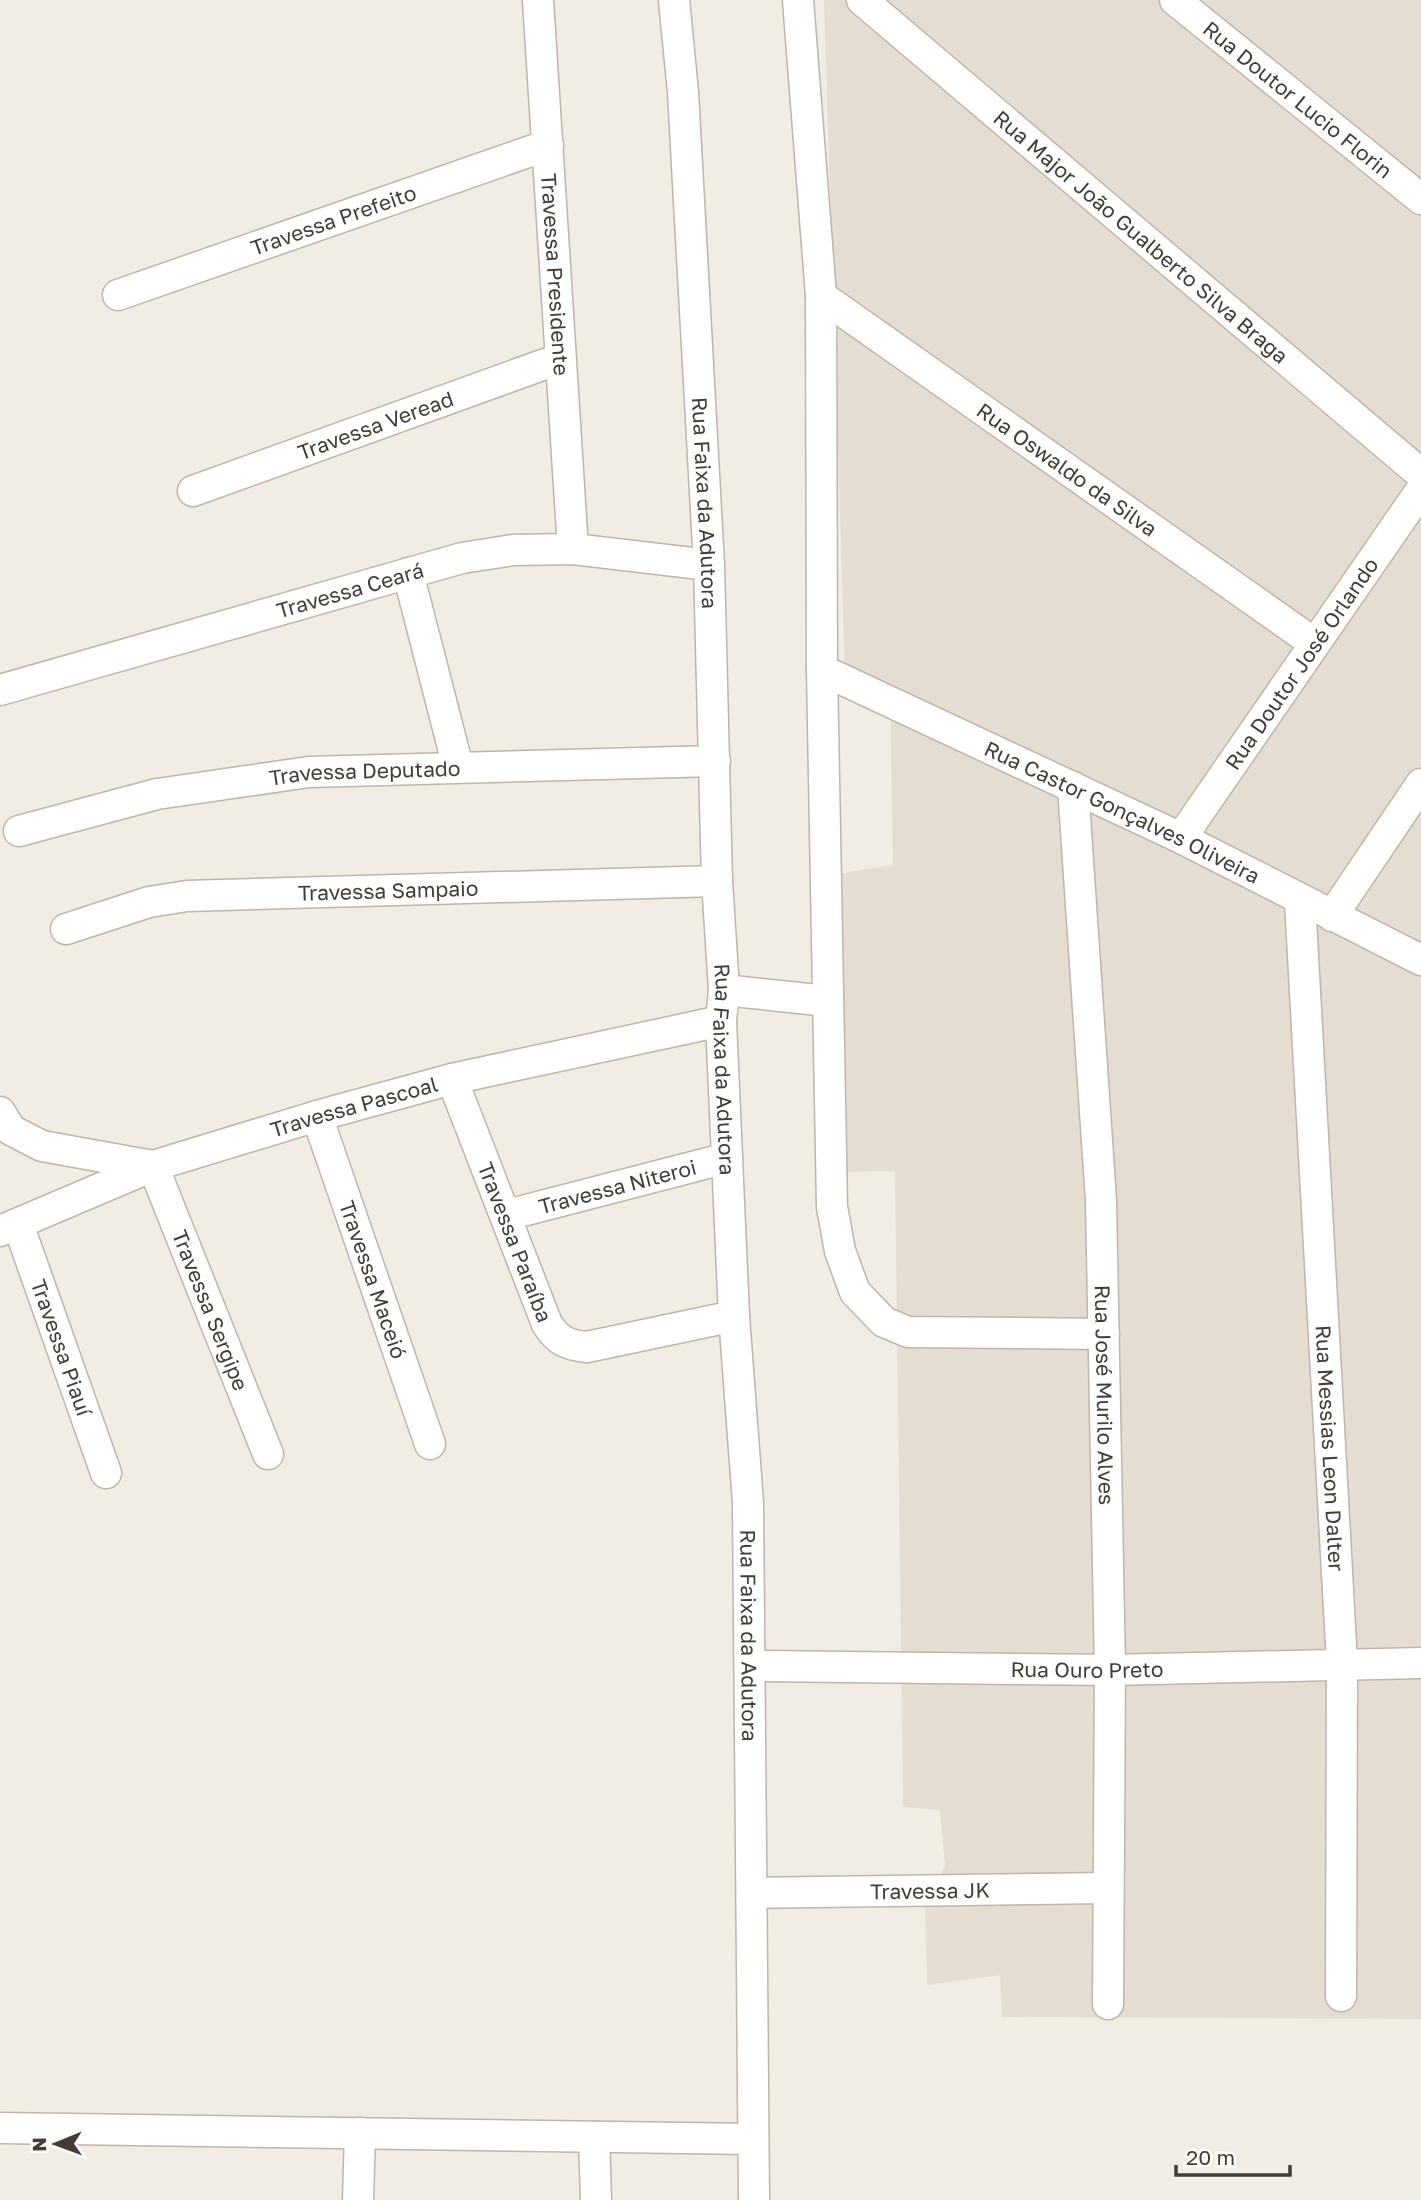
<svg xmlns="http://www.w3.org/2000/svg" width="1421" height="2200" viewBox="0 0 1421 2200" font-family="'Golos Text',sans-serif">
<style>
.residential{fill:#e5ddd2}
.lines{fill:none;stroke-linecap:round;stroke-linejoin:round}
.street-casing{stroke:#bfb5aa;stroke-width:33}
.street{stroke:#fff;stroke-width:30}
.labels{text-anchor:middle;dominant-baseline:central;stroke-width:7;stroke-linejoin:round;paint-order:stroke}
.street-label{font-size:21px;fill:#433c34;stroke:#fff}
</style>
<rect width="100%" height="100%" fill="#f1ece4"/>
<!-- residential -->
<path class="residential" d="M 824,0 L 1421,0 L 1421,2019 L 1002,2017 L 1000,1975 L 927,1985 L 925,1902 L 945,1866 L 940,1810 L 903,1807 L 895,1171 L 845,1172 L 836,874 L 893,865 L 890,692 L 845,675 Z"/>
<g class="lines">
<!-- street casing -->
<g class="street-casing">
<g id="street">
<path id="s1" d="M 538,0 L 573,549"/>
<path id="s2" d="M 674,0 L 683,92 L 709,565 L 717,881 L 724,990 L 721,1021 L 734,1316 L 748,1503 L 754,2200"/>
<path d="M 798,0 L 821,296 L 822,670 L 832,1207 L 840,1251 L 855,1292 L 884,1322 L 908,1332 L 1104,1334"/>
<path id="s3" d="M 862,0 L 1421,474"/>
<path id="s4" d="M 1175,0 L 1421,199"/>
<path id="s5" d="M 118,295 L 548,145"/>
<path id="s6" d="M 821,296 L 1314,643"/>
<path id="s7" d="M 193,491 L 559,359"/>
<path d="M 408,573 L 458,767"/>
<path id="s8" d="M 822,670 L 1181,838 L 1421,960"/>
<path id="s9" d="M 0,690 L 462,558 L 513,550 L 573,549 L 709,565"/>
<path id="s10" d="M 1073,787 L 1101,1200 L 1110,1670 L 1108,2004"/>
<path id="s11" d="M 19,831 L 157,794 L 309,772 L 715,761"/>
<path id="s12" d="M 1181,838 L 1421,490"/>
<path id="s13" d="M 1300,901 L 1342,1663 L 1341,1996"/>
<path d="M 1332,916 L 1421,784"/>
<path id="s14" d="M 66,929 L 149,902 L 187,896 L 717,881"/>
<path d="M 724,990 L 827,1001"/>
<path id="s15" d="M 452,1079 L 547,1324 C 558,1341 567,1345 587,1347 L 734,1316"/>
<path id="s16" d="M 0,1112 L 11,1130 L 42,1146 L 153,1166 L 268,1454"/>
<path id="s17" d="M 317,1116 L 430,1444"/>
<path id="s18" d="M 507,1215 L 727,1158"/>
<path id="s19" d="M 18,1224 L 106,1473"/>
<path id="s20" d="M 0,1231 L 153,1166 L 317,1116 L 452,1079 L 721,1021"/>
<path id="s21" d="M 751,1666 L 1110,1670 L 1421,1663"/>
<path id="s22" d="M 753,1893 L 1107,1888"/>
<path d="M 0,2128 L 753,2139"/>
<path d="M 594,2137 L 596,2200"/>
<path d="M 358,2200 L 360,2133"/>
</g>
</g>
<!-- street -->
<use href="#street" class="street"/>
</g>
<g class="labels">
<!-- street labels -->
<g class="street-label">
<text stroke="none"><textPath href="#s4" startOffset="158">Rua Doutor Lucio Florin</textPath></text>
<text stroke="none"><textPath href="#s5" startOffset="228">Travessa Prefeito</textPath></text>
<text stroke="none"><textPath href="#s3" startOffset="366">Rua Major João Gualberto Silva Braga</textPath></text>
<text stroke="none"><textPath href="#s1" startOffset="275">Travessa Presidente</textPath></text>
<text stroke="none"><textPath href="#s7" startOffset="194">Travessa Veread</textPath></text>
<text stroke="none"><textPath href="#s6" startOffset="301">Rua Oswaldo da Silva</textPath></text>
<text stroke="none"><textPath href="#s2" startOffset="504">Rua Faixa da Adutora</textPath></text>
<text stroke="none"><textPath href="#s9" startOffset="364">Travessa Ceará</textPath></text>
<text stroke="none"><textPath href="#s12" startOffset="212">Rua Doutor José Orlando</textPath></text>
<text stroke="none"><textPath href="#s11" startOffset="352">Travessa Deputado</textPath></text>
<text stroke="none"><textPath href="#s8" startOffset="332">Rua Castor Gonçalves Oliveira</textPath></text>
<text stroke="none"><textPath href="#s14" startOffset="327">Travessa Sampaio</textPath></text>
<text stroke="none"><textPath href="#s2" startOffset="1071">Rua Faixa da Adutora</textPath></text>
<text stroke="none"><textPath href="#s20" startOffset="376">Travessa Pascoal</textPath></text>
<text stroke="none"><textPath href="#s18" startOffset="114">Travessa Niteroi</textPath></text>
<text stroke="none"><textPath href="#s15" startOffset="175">Travessa Paraíba</textPath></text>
<text stroke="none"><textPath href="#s17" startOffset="173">Travessa Maceió</textPath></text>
<text stroke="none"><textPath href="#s16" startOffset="324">Travessa Sergipe</textPath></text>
<text stroke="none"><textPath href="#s19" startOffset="131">Travessa Piauí</textPath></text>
<text stroke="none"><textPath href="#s10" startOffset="609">Rua José Murilo Alves</textPath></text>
<text stroke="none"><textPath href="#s13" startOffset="548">Rua Messias Leon Dalter</textPath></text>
<text stroke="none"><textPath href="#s2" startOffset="1638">Rua Faixa da Adutora</textPath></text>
<text stroke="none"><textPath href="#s21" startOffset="336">Rua Ouro Preto</textPath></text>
<text stroke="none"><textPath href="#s22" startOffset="177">Travessa JK</textPath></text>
</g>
</g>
<!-- north arrow -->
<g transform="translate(56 2144) rotate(269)" stroke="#ffffff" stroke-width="5" paint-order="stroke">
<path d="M0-5L12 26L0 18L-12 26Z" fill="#433c34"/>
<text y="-10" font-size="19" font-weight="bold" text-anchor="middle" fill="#433c34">N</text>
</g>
<!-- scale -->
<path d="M1176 2165v10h114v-10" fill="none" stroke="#433c34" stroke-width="3.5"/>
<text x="1186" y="2165" font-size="21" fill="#433c34" stroke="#ffffff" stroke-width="5" paint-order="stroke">20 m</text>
</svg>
